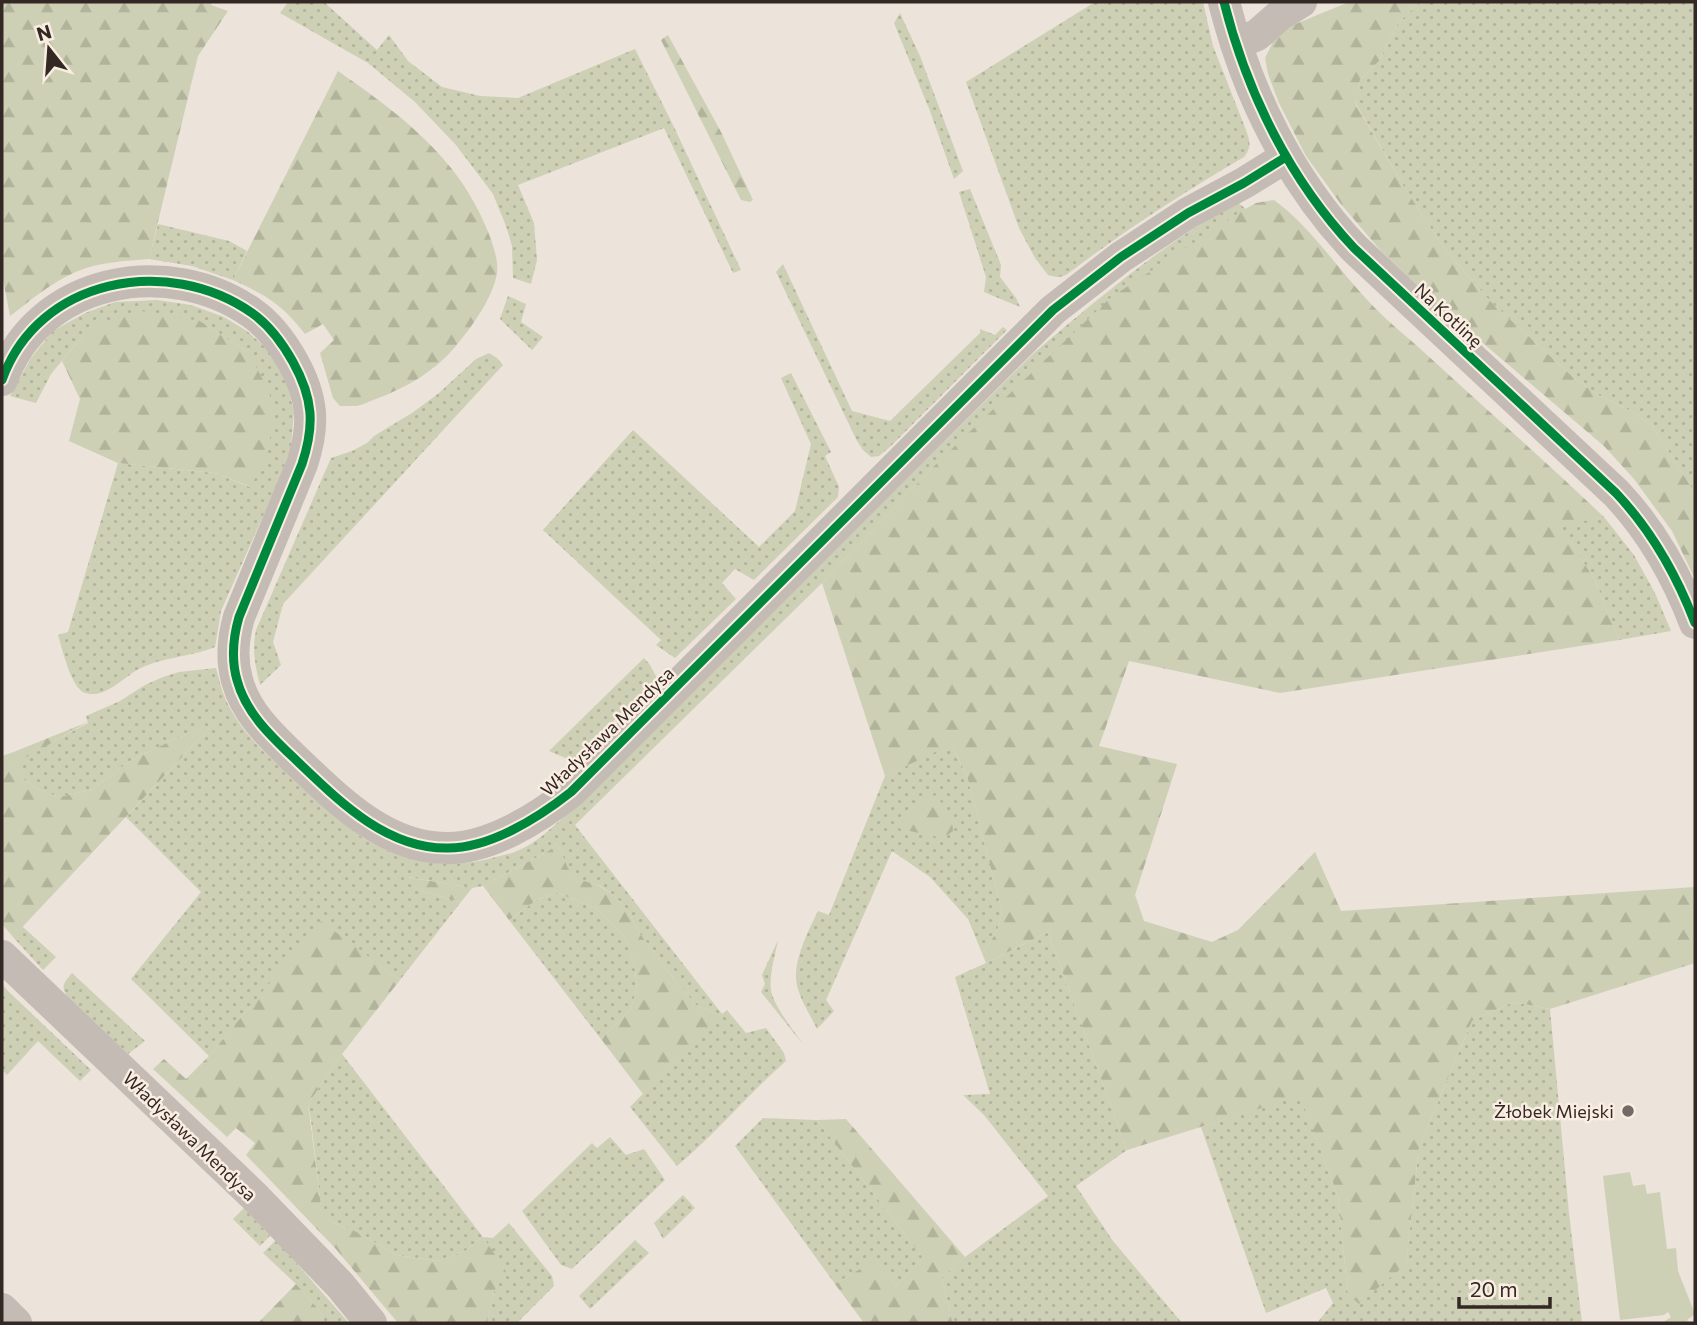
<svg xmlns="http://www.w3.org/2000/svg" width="1697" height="1325" viewBox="0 0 1697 1325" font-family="Commissioner,sans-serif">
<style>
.grass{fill:url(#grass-dots)}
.forest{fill:url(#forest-firs)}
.park{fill:#cdd0b4}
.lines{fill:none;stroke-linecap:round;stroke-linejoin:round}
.minor{stroke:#c4bbb5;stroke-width:32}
.cycleway-casing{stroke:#faede1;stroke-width:13}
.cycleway{stroke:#00873e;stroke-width:9}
.poi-dot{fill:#746964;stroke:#faede1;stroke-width:2.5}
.labels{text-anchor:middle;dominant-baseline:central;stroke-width:5;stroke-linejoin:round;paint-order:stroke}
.street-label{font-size:18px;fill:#342824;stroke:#faede1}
.poi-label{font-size:18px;fill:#342824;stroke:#faede1;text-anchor:end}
</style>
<defs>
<pattern id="grass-dots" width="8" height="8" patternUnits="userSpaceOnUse" patternTransform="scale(1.75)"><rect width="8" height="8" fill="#cdd0b4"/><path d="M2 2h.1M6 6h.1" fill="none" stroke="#b1b39b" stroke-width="1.8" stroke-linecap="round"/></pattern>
<pattern id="forest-firs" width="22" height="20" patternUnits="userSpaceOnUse" patternTransform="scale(1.75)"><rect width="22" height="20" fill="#cdd0b4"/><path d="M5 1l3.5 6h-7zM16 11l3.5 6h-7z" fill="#b1b39b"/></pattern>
</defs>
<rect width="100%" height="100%" fill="#ece3db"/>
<!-- grass -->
<g class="grass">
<path d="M 288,2 L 324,2 L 377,50 L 389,35 L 408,61 L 442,87 L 480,96 L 518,98 L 635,49 L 673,125 L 741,270 L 733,273 L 664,128 L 518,185 L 534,223 L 537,260 L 531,284 L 513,278 L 512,246 L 506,226 L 493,194 L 456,145 L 415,102 L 368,63 L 280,13 Z"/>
<path d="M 1095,2 L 1203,2 L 1213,46 L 1246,130 C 1250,142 1252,146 1244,157 C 1182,193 1123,232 1066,275 C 1059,278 1055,277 1048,275 L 1035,258 L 1019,228 L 966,82 Z"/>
<path d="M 1420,2 L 1695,2 L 1695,493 L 1653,427 L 1635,413 L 1600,396 L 1575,379 L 1488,299 L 1441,244 L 1403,185 L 1355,102 L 1360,80 L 1379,61 L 1398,23 Z"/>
<path d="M 900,13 L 920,56 L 963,171 L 954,179 L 930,111 L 894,23 Z"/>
<path d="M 970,189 L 1001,265 L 1000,277 L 1016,298 L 1020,307 L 984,292 L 986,277 L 959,192 Z"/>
<path d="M 1237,202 L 1246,209 L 937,463 L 822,583 L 575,825 L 722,1014 L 727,1010 L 746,1033 L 766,1028 L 784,1053 L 786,1061 C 748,1094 716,1134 677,1166 L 630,1107 L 721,1015 L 713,1013 L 696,1005 L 674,979 L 641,935 L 628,912 L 616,897 L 599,885 L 580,881 L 568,868 L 557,843 L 550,850 L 483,886 L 472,888 L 408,877 L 424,892 L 461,902 L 400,980 L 321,922 L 209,1056 L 131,979 L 201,892 L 126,817 L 212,725 L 175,739 L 130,761 L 91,790 L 59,797 L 40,790 L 23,779 L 12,764 L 88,723 L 86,716 L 120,701 L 145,685 L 163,677 L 179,672 L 216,668 C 219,678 221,689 225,698 C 242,737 276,763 306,789 C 325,806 343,824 363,838 C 405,864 449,870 496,857 C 503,855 511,854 517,851 C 535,844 550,829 564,817 L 1035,352 C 1100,297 1163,244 1237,202 Z"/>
<path d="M 158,224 L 229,241 L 247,251 L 233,280 L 192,266 L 149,259 Z"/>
<path d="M 783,264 L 852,411 L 890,421 L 980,333 L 980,329 L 995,335 L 1003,327 L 1007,330 L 891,446 L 879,456 L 871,457 L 863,450 L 857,441 L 776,272 Z"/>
<path d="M 508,296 L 526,304 L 521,322 L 543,337 L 532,350 L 500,319 Z"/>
<path d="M 157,300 L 191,305 L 224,317 L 247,331 L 265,347 L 281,367 L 288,386 L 294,412 L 291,447 L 279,480 L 221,611 L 215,647 C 191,657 160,657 137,670 C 122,679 104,699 85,693 C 71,688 62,648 58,635 L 68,632 L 118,463 L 215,473 L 250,487 L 248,352 L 200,321 L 85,333 L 51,374 L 36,403 L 10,396 L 31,358 L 53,331 L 85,313 L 115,302 Z"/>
<path d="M 489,353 L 497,358 L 503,365 L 283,604 L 273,642 L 281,665 L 260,685 C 255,664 252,651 256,630 L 331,458 L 352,451 L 367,443 L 374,436 L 412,413 L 439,393 L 476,359 Z"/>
<path d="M 791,373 L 831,452 L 825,456 L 839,487 L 838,497 L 754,580 L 735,569 L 722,583 L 736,599 L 675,658 L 656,645 L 661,640 L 543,530 L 633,430 L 759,547 L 795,511 L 811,444 L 781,378 Z"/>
<path d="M 1604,517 L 1634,555 L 1655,593 L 1671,631 L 1619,640 L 1595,580 L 1559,525 Z"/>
<path d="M 644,658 L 650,665 L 657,678 L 575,759 L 568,759 L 549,751 Z"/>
<path d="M 948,745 L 953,748 L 967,776 L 1002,911 C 1000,929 993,939 982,953 L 968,919 L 930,877 L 892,851 L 826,1000 L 834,1011 L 817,1029 C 811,1016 802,1003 798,989 C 790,965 808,932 818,911 L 829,915 L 885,776 Z"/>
<path d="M 557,893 L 596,908 L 612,923 L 628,942 L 635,970 L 637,990 L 630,1010 L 601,1039 L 509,920 L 538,899 Z"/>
<path d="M 22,926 L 56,957 L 43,970 L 13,937 Z"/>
<path d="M 1048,932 L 1127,1150 L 1076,1186 L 1113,1241 L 1182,1323 L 955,1323 L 952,1321 L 942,1277 L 965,1257 L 1048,1196 L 984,1115 L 963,1095 L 990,1094 L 955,977 L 986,963 Z"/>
<path d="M 778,940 C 775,956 769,974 771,990 C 774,1007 793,1029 802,1043 L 761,992 L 765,984 L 762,975 Z"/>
<path d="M 72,973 L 145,1041 L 128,1054 L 69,999 C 60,986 63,984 72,973 Z"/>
<path d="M 2,984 L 8,991 L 91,1070 L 80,1081 L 38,1041 L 7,1075 L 2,1070 Z"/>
<path d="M 1513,1002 L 1550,1009 L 1569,1213 L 1582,1323 L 1317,1323 L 1333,1303 L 1326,1288 L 1266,1313 L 1201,1127 L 1300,1095 L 1338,1196 L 1348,1294 L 1406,1264 L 1419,1147 L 1472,1021 Z"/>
<path d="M 342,1054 L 483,1237 L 493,1238 L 509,1223 L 552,1276 L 554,1286 L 517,1323 L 487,1323 L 494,1292 L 505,1271 L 483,1237 L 465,1251 L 438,1261 L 397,1255 L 353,1230 L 331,1222 L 321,1207 L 311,1121 L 308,1104 Z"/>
<path d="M 763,1118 L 817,1120 L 923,1258 L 896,1286 L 875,1261 L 835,1284 L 735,1146 Z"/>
<path d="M 610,1137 L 626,1155 L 644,1149 L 665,1180 L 572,1269 L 561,1265 L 522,1211 L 592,1143 L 597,1148 Z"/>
<path d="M 683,1195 L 695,1208 L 663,1239 L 654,1223 Z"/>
<path d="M 244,1208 L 270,1236 L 260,1246 L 233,1219 Z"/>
<path d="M 276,1240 L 349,1323 L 324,1323 L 320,1311 L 296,1284 L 263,1253 Z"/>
<path d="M 635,1240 L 649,1253 L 590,1309 L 579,1296 Z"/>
</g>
<!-- forest -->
<g class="forest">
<path d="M 2,2 L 212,2 L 211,5 L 228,11 L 198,56 L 149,259 C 125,261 100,262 78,271 C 53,281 31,300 10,316 L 2,274 Z"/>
<path d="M 1349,2 L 1420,2 L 1398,23 L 1379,61 L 1360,80 L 1355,103 L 1403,185 L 1441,244 L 1488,299 L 1575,379 L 1600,396 L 1635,413 L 1653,427 L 1695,493 L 1695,579 L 1672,531 L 1634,479 L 1604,446 L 1437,304 L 1381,251 L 1340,203 L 1306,156 L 1279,103 L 1268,74 L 1265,58 L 1273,42 L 1293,25 Z"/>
<path d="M 668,35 L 721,132 L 753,200 L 750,202 L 741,200 L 661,40 Z"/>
<path d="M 338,71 C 398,113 457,156 486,227 C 491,239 499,259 497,273 C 493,298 471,328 455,347 C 435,371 406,388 376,399 C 370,401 363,405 356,406 C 351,406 345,406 340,406 L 333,398 L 320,353 L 334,340 L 323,324 L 305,334 C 281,303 267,296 233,280 Z"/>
<path d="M 1274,200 C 1312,228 1339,271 1372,305 C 1389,323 1409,338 1427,355 C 1486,409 1546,462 1604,517 L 1560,526 L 1595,580 L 1619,640 L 1280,693 L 1129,661 L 1099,746 L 1177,764 L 1135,895 L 1144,921 L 1212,942 L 1238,930 L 1315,852 L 1341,911 L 1695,887 L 1695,963 L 1550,1009 L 1513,1002 L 1472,1021 L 1419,1147 L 1406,1264 L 1359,1304 L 1348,1294 L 1338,1196 L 1300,1096 L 1127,1150 L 1048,932 L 986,963 L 982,953 C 993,939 1000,929 1002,911 L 967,776 L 953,748 L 948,746 L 885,776 L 822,583 L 937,463 L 1110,298 L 1240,212 L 1256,203 Z"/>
<path d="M 141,311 L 200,321 L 248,352 L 268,389 L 275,413 L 267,454 L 251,487 L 215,473 L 118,463 L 69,441 L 80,399 L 62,361 L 85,333 L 109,320 Z"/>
<path d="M 88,722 L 13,765 L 23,779 L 40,790 L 59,797 L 91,790 L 130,761 L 175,739 L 213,724 L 13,937 L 2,924 L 2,756 L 11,753 Z"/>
<path d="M 935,795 C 945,807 953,814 953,831 L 943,838 L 900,829 L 907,811 Z"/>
<path d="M 557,843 L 568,868 L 580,880 L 598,885 L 616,897 L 628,912 L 641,935 L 674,979 L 696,1005 L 713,1013 L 722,1015 L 643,1094 L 601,1039 L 630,1010 L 637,990 L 635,970 L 628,942 L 612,923 L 596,908 L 557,893 L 538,899 L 509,920 L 483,886 L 550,850 Z"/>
<path d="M 407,877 L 472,888 L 461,902 L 424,892 Z"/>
<path d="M 321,921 L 400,980 L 342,1054 L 308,1104 L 321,1206 L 331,1222 L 353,1230 L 397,1255 L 438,1261 L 465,1251 L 483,1237 L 506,1271 L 494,1292 L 487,1323 L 398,1323 L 335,1248 L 246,1155 L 255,1143 L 236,1128 L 227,1137 L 153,1069 L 164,1059 L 186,1079 L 209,1056 Z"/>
<path d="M 846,1119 L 965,1257 L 942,1277 L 952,1321 L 955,1323 L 864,1323 L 835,1284 L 875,1260 L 896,1286 L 923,1258 L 817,1120 Z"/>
<path d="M 296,1284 L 320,1311 L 324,1323 L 258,1323 Z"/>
</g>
<!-- park -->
<path class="park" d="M 1630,1172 L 1633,1186 L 1645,1184 L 1647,1194 L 1660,1192 L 1667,1249 L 1676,1248 L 1678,1271 L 1695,1314 L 1687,1320 L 1689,1323 L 1662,1323 L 1671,1317 L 1668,1312 L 1664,1315 L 1620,1320 L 1603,1176 Z"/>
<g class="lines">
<!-- minor -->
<g class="minor">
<path d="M 1224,2 C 1247,93 1290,180 1354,248 L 1616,493 C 1651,530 1677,576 1695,623"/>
<path d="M 1236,44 L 1257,35 L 1280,15 L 1301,2"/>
<path d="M 2,380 C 38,278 168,254 252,313 C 269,325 283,344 293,362 C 313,398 315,425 302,464 L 239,617 C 233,638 231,659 237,680 C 246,714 273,738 297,761 C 338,800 385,848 446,848 C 489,849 538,818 571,792 L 1053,310 L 1121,257 L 1188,213 L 1244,183 L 1286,157"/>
<path d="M 2,956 L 254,1196 L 340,1285 L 371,1323"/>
<path d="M 2,1309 L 16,1323"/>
</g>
<!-- cycleway casing -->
<g class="cycleway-casing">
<g id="cycleway">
<path d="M 1224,2 C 1247,93 1290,180 1354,248 L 1616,493 C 1651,530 1677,576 1695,623"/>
<path d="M 2,380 C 38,278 168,254 252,313 C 269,325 283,344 293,362 C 313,398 315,425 302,464 L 239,617 C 233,638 231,659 237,680 C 246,714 273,738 297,761 C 338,800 385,848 446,848 C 489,849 538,818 571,792 L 1053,310 L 1121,257 L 1188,213 L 1244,183 L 1286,157"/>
</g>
</g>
<!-- cycleway -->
<use href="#cycleway" class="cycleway"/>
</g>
<!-- markers -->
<circle class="poi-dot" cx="1628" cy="1111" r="7"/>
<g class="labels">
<!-- street labels -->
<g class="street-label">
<text transform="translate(1449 315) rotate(43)">Na Kotlinę</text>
<text transform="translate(607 731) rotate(-44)">Władysława Mendysa</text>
<text transform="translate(190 1136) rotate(44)">Władysława Mendysa</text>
</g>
<!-- poi labels -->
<g class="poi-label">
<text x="1614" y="1111">Żłobek Miejski</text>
</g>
</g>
<!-- border -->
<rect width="1697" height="1325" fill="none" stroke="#342824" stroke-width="7"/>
<!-- north arrow -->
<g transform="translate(49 49) rotate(343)" stroke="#faede1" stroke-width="5" paint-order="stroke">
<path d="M0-5L12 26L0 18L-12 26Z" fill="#342824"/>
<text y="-10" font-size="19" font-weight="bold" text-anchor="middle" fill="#342824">N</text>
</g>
<!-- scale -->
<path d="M1459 1297v10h91v-10" fill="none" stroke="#342824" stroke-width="3.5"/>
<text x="1470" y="1297" font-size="21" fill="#342824" stroke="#faede1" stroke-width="5" paint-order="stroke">20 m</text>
</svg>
